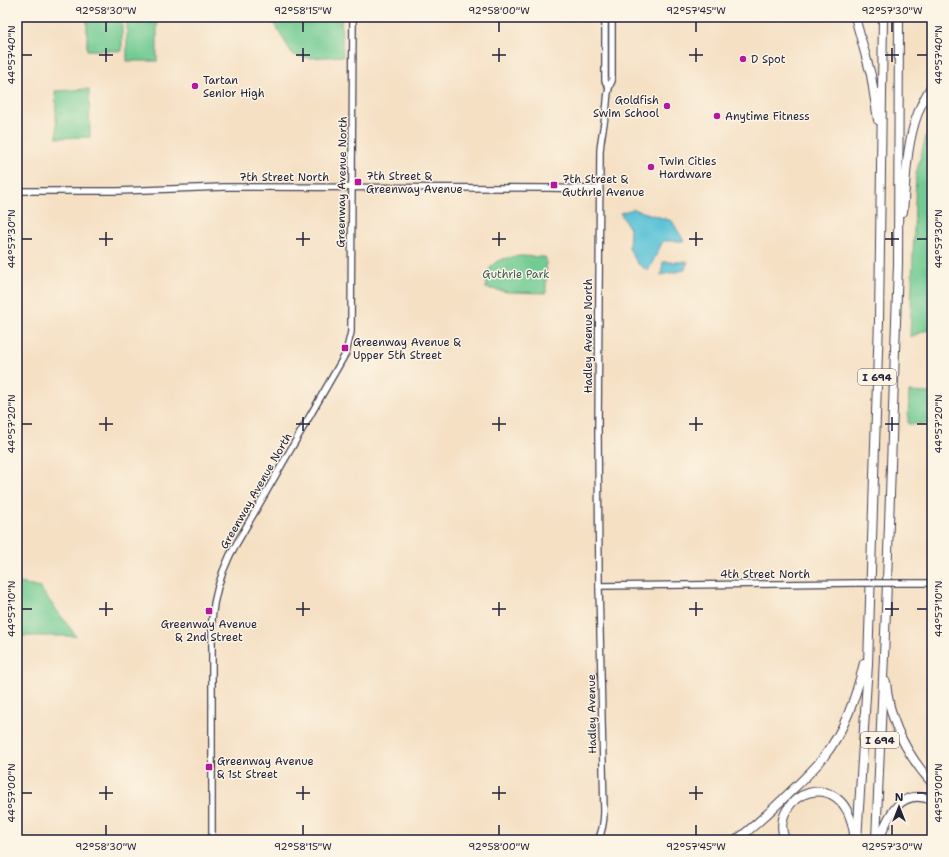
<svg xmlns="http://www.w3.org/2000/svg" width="949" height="857" viewBox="0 0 949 857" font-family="'Shantell Sans',sans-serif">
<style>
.green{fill:#71cb92;stroke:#4a7666}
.water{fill:#5bc2d7;stroke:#3e7289}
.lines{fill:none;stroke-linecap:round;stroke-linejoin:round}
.minor-casing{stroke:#423e50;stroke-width:8}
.highway-casing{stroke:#423e50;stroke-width:10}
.minor{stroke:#fff;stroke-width:5.5}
.highway{stroke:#fff;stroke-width:8}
.minor-bridge-casing{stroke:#423e50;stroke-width:8;stroke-linecap:butt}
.minor-bridge{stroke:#fff;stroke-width:5.5}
.ticks{fill:none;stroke:#22223b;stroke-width:1.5}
.poi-dot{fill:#b5179e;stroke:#fcf5e5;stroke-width:1.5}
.labels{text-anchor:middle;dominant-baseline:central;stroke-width:3;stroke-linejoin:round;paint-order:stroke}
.shield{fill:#fcf5e5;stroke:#63616e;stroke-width:1}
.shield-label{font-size:10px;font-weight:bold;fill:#22223b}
.poi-label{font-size:11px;fill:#22223b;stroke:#fcf5e5;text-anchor:start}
.street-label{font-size:11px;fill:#22223b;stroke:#fcf5e5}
.park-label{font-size:11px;fill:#3e5d59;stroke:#fcf5e5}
.neatline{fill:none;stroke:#22223b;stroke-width:1.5}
.ticks-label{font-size:10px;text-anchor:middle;fill:#22223b}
</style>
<rect width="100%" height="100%" fill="#fcf5e5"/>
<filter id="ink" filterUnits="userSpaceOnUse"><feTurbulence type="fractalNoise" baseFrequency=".025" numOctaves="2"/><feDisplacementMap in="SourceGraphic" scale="8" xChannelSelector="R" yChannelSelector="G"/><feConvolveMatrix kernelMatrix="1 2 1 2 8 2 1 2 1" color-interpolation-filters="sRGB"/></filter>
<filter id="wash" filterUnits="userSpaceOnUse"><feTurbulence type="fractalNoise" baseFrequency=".012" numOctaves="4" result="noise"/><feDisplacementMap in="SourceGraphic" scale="16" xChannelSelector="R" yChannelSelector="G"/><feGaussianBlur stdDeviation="0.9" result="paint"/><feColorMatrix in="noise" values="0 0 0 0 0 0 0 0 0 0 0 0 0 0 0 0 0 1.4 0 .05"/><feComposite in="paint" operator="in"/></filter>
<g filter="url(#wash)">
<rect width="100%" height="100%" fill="#f5e0c4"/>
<!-- green -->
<g class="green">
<path d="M 87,17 L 122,17 L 122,51 L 87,50 Z"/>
<rect x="127" y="17" width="30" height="44"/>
<path d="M 275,17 L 341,17 L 343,56 L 310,58 L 293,55 L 275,25 Z"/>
<path d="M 89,89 L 90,137 L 57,138 L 55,91 Z"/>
<path d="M 932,114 L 932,328 L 910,337 L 916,174 Z"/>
<path d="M 521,256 L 545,257 L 546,259 L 546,293 L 508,292 L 486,288 C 485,262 499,258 521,256 Z"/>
<path d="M 909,392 L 932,393 L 932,424 L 908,424 Z"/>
<path d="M 17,582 L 40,588 L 76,636 L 17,636 Z"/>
</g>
<!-- water -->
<g class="water">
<path d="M 633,209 L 672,221 L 684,241 L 663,241 L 648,271 L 637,263 L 629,248 L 630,229 L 620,213 Z"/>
<path d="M 663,262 L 688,262 L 684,270 L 661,275 Z"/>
</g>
</g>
<g filter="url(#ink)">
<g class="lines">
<!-- minor casing -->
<g class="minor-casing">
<g id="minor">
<path d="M 605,17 L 605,81 L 609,87"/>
<path d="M 17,191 L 118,191 L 224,187 L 548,188 L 599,189"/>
<path d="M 897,583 L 932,583"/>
<path d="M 599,586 L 856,583"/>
<path d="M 212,840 L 212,619 C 214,596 220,576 230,555 L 346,353 L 351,332 L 353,17"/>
<path d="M 598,840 C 603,830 604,821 604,811 L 599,586 L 598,430 L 600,151 C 601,137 604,125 606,111 C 608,101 606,90 612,81 L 612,17"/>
</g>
</g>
<!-- highway casing -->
<g class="highway-casing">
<g id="highway">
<path d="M 855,17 L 871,75 L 878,120"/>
<path d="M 903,212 C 906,179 906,144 918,113 C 921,103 927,94 932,85"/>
<path d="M 886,682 C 889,720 907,755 932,783"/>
<path d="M 736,840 C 753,828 767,814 782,800 C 796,786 811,773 823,758 C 845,730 856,697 864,663"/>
<path d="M 785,840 C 767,795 844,761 854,834"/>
<path d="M 857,840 L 868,664 L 879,320 L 883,17"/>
<path d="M 876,840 L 886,610 L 898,264 L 899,17"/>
<path d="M 879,840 C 888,816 900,787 932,800"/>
</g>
</g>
<!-- minor -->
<use href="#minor" class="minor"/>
<!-- highway -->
<use href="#highway" class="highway"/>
<!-- minor-bridge casing -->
<g class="minor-bridge-casing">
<path id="minor-bridge" d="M 856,583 L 897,583"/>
</g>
<!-- minor-bridge -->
<use href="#minor-bridge" class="minor-bridge"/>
</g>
</g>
<!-- ticks -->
<path class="ticks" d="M 106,22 L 106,32M 303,22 L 303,32M 499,22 L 499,32M 696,22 L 696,32M 892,22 L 892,32M 106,48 L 106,62M 303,48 L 303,62M 499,48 L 499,62M 696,48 L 696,62M 892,48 L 892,62M 22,55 L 32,55M 99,55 L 113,55M 296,55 L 310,55M 492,55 L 506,55M 689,55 L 703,55M 885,55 L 899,55M 917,55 L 927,55M 106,232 L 106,246M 303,232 L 303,246M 499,232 L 499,246M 696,232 L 696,246M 892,232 L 892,246M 22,239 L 32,239M 99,239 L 113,239M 296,239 L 310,239M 492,239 L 506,239M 689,239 L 703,239M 885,239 L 899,239M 917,239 L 927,239M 106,417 L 106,431M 303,417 L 303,431M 499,417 L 499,431M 696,417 L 696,431M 892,417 L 892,431M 22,424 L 32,424M 99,424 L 113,424M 296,424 L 310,424M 492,424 L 506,424M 689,424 L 703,424M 885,424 L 899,424M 917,424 L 927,424M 106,602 L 106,616M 303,602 L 303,616M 499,602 L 499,616M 696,602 L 696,616M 892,602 L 892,616M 22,609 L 32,609M 99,609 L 113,609M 296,609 L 310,609M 492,609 L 506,609M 689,609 L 703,609M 885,609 L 899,609M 917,609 L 927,609M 106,786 L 106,800M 303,786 L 303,800M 499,786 L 499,800M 696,786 L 696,800M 22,793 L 32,793M 99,793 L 113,793M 296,793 L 310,793M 492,793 L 506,793M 689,793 L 703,793M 917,793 L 927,793M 106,825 L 106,835M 303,825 L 303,835M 499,825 L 499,835M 696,825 L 696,835M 892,825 L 892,835"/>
<!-- markers -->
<g class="poi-dot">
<circle cx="743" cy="59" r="4"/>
<circle cx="195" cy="86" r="4"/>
<circle cx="667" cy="106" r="4"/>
<circle cx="717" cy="116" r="4"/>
<circle cx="651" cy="167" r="4"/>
<rect x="354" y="178" width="8" height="8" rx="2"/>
<rect x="550" y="181" width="8" height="8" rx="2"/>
<rect x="341" y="344" width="8" height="8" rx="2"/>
<rect x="205" y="607" width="8" height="8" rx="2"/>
<rect x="205" y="763" width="8" height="8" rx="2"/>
</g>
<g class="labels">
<!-- shield labels -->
<g class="shield">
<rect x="858" y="369" width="38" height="16" rx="3"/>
<rect x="861" y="732" width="38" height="16" rx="3"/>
</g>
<g class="shield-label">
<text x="877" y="377">I 694</text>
<text x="880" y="740">I 694</text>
</g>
<!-- poi labels -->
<g class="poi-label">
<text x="751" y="59">D Spot</text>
<text x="203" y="80">Tartan<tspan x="203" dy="13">Senior High</tspan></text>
<text x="659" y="100" text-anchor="end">Goldfish<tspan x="659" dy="13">Swim School</tspan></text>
<text x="725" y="116">Anytime Fitness</text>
<text x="659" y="161">Twin Cities<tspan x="659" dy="13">Hardware</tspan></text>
<text x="366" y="176">7th Street &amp;<tspan x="366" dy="13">Greenway Avenue</tspan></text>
<text x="562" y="179">7th Street &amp;<tspan x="562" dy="13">Guthrie Avenue</tspan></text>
<text x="353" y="342">Greenway Avenue &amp;<tspan x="353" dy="13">Upper 5th Street</tspan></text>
<text x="209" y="624" text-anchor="middle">Greenway Avenue<tspan x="209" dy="13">&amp; 2nd Street</tspan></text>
<text x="217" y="761">Greenway Avenue<tspan x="217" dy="13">&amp; 1st Street</tspan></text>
</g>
<!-- street labels -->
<g class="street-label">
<text x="284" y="177">7th Street North</text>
<text transform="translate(342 182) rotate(-89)">Greenway Avenue North</text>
<text transform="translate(588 336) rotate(-90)">Hadley Avenue North</text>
<text transform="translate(256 491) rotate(-60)">Greenway Avenue North</text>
<text x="765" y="574">4th Street North</text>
<text transform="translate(592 714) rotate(-91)">Hadley Avenue</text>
</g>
<!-- park labels -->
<g class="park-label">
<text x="516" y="274">Guthrie Park</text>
</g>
</g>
<!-- margin -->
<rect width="949" height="857" fill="none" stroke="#fcf5e5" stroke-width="44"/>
<!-- north arrow -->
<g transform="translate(899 807)" stroke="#fcf5e5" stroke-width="3" paint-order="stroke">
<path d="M0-3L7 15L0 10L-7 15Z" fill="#22223b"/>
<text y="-6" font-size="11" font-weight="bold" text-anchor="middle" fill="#22223b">N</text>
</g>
<rect x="22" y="22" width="905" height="813" class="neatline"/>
<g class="ticks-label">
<text x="106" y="14">92°58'30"W</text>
<text x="303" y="14">92°58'15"W</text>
<text x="499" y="14">92°58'00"W</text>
<text x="696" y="14">92°57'45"W</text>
<text x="892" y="14">92°57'30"W</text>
<text transform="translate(11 55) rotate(-90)" y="4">44°57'40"N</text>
<text transform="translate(938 55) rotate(-90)" y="4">44°57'40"N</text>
<text transform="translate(11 239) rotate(-90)" y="4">44°57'30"N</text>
<text transform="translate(938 239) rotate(-90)" y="4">44°57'30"N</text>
<text transform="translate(11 424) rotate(-90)" y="4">44°57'20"N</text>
<text transform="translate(938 424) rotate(-90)" y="4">44°57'20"N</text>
<text transform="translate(11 609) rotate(-90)" y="4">44°57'10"N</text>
<text transform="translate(938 609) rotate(-90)" y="4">44°57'10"N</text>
<text transform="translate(11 793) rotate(-90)" y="4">44°57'00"N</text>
<text transform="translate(938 793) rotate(-90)" y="4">44°57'00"N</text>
<text x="106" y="850">92°58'30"W</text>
<text x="303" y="850">92°58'15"W</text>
<text x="499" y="850">92°58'00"W</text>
<text x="696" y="850">92°57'45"W</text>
<text x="892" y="850">92°57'30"W</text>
</g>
</svg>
